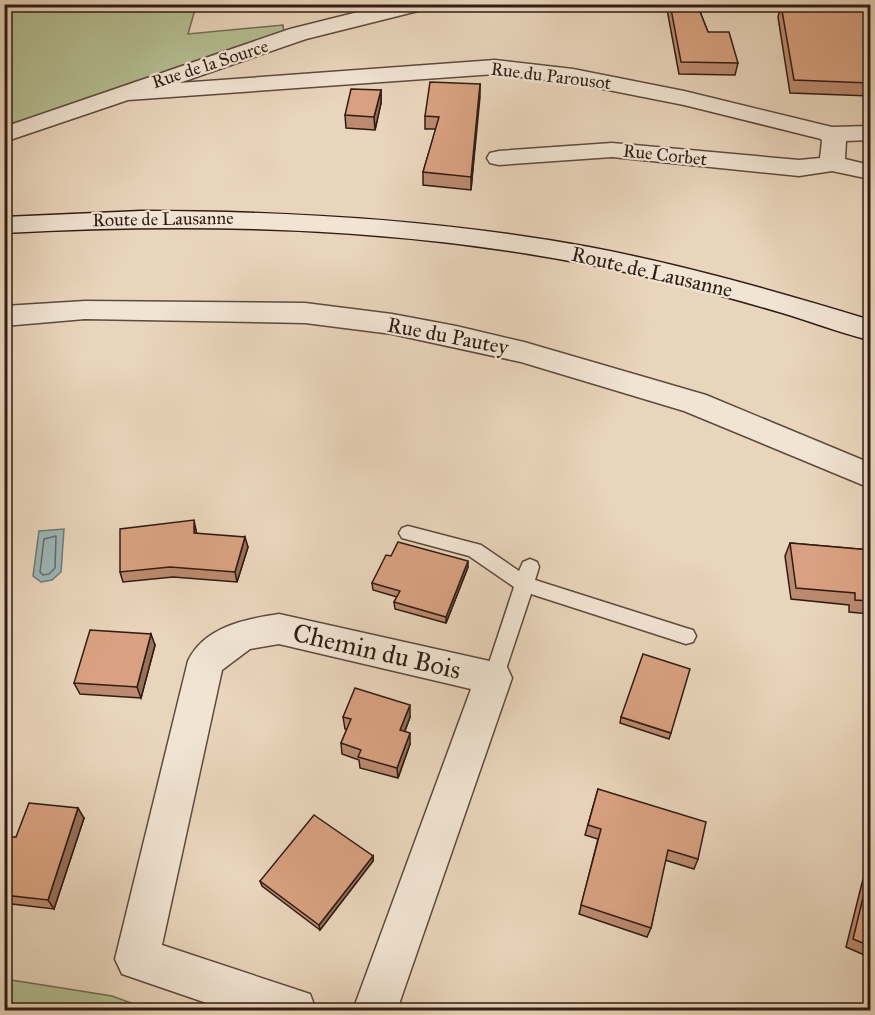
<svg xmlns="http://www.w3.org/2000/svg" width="875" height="1015" viewBox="0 0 875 1015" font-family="'IM FELL Great Primer',serif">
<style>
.green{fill:#b4be92;stroke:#726d54;stroke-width:1.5}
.water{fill:#9cb6ba;stroke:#717878;stroke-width:1.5}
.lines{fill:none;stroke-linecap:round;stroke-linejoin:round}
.shore{stroke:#666968;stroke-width:1.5}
.service-casing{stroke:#5e4a3e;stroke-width:3}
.minor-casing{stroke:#5e4a3e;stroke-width:3}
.tertiary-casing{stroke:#5e4a3e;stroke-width:3}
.secondary-casing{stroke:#301c15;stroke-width:3}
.service{fill:#f1e4d3;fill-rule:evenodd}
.minor{fill:#f1e4d3;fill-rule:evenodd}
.tertiary{fill:#f1e4d3;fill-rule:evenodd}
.secondary{fill:#f1e4d3;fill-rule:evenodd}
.wall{fill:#bb8a6f;stroke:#301c15;stroke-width:1.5}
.shaded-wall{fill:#98715a;stroke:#301c15;stroke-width:1.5}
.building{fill:#d9a181;stroke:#301c15;stroke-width:1.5}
.labels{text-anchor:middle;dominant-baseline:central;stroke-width:4.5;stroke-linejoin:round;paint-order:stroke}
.far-street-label{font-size:18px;fill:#301c15;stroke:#f1e4d3}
.street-label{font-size:21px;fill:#301c15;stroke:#f1e4d3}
.near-street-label{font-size:26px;fill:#301c15;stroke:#f1e4d3}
</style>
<rect width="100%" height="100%" fill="#e9d5bb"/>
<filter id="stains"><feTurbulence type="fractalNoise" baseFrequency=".00333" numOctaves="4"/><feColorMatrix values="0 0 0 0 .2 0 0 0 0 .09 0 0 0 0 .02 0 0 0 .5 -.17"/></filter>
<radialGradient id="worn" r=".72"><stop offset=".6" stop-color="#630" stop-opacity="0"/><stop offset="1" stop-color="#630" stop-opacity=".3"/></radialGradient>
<!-- green -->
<g class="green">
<path d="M 4,5 L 205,5 L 196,6 L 188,34 L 283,25 L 284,34 L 5,128 Z"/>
<path d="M 5,979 L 112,996 L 150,1010 L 5,1010 Z"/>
</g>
<!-- water -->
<path class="water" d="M 64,529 L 61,572 L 52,580 L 41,582 L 33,576 L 39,531 Z"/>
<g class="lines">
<!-- shore -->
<path class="shore" d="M 56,536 L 55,568 L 49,574 L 43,575 L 40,572 L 44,539 Z"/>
<!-- service casing -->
<g class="service-casing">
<g id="service">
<path d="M 834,4 L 866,4 L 861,7 L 821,13 L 815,10 L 817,8 Z"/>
<path d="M 408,526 L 481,545 L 519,571 L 523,562 L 530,559 L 537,562 L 539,567 L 535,580 L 686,628 L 693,630 L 696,636 L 693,642 L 686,644 L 531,594 L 501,684 L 494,687 L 487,684 L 484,678 L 514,587 L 469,556 L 402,538 L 399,533 L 402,528 Z"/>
</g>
</g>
<!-- minor casing -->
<g class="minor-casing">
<g id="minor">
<path d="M 390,4 L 428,4 L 426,9 L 306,39 L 179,83 L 495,60 L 573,69 L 684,91 L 832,127 L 870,126 L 870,140 L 846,141 L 845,159 L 870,165 L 870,179 L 832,171 L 799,176 L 612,157 L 499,165 L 490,163 L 487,158 L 490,153 L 499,151 L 612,143 L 799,160 L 820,158 L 822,141 L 821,139 L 684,105 L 573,83 L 495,74 L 128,100 L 4,142 L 4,127 L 290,29 Z"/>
<path d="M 279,614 L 494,662 L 507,667 L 512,678 L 397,1010 L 353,1010 L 471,689 L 279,644 L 250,649 L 222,670 L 162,945 L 310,994 L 316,1010 L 227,1010 L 122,974 L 115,959 L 188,661 C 204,627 245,619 279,614 Z"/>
</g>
</g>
<!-- tertiary casing -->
<g class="tertiary-casing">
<path id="tertiary" d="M 85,301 L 305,303 L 392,314 L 456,326 L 524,342 L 706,395 L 870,463 L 870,488 L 684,411 L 521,362 L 392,334 L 305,323 L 85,319 L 4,326 L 4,306 Z"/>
</g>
<!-- secondary casing -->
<g class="secondary-casing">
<path id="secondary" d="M 141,211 C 292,211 441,220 589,247 C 684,265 778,292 870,320 L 870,340 C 840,333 810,321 779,312 C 717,294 654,277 591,265 C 397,227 201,222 4,233 L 4,217 Z"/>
</g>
<!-- service -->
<use href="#service" class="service"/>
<!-- minor -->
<use href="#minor" class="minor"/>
<!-- tertiary -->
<use href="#tertiary" class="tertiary"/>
<!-- secondary -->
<use href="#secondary" class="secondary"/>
</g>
<!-- wall -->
<g class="wall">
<path d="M 666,4 L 697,4 L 708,32 L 738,63 L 735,75 L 679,74 Z"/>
<path d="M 781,5 L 870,15 L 870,96 L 790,93 L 778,17 Z"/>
<path d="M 480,84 L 471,190 L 423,185 L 423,172 L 436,129 L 425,129 L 425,116 Z"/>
<path d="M 381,90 L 381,103 L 375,130 L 346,128 L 345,115 Z"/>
<path d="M 196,530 L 196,533 L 248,547 L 237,582 L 173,577 L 123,582 L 120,572 Z"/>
<path d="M 790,543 L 870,550 L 870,614 L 849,612 L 849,605 L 791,599 L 785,556 Z"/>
<path d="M 391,556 L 468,567 L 446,623 L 395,609 L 394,602 L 397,597 L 373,590 L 372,583 Z"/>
<path d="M 155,645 L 141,698 L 80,694 L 74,683 Z"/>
<path d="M 343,717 L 410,717 L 405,731 L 410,744 L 398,778 L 360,768 L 359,760 L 342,754 L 341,743 L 347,729 L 345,729 Z"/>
<path d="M 621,717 L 671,733 L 669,739 L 620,723 Z"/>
<path d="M 598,789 L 698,859 L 694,869 L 665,860 L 651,928 L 647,937 L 579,914 L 598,839 L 585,835 Z"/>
<path d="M 84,818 L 54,909 L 4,903 L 4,841 L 16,837 Z"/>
<path d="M 870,851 L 870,967 L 867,966 L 869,957 L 846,947 Z"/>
<path d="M 373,856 L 373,861 L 320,930 L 262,886 L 260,881 Z"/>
</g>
<!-- shaded-wall -->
<g class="shaded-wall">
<path d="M 480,84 L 480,97 L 471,190 L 471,177 Z"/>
<path d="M 381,90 L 381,103 L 375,130 L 374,117 Z"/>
<path d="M 194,520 L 196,530 L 197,543 L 194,533 Z"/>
<path d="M 245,537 L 248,547 L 237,582 L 235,572 Z"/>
<path d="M 468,561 L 468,567 L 446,623 L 446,617 Z"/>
<path d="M 151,634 L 155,645 L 141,698 L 137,687 Z"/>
<path d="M 410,705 L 410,717 L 401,741 L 400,730 Z"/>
<path d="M 410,733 L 410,744 L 398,778 L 397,768 Z"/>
<path d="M 78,808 L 84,818 L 54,909 L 48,900 Z"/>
<path d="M 373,856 L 373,861 L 320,930 L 319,925 Z"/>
</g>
<!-- building -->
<g class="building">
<path d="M 670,4 L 697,4 L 708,32 L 729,32 L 738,63 L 681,62 Z"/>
<path d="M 781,5 L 868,9 L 870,15 L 870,83 L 794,80 Z"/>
<path d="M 430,82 L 480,84 L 471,177 L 423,172 L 439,117 L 425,116 Z"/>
<path d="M 351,89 L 381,90 L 374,117 L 345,115 Z"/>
<path d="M 194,520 L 194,533 L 245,537 L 235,572 L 170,567 L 120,572 L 120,529 Z"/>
<path d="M 398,542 L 468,561 L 446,617 L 394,602 L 400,591 L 372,583 L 386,555 L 391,556 Z"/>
<path d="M 790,543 L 870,550 L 870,601 L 855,600 L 855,593 L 796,588 Z"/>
<path d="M 90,630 L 151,634 L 137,687 L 74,683 Z"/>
<path d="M 643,654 L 690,669 L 671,733 L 621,717 Z"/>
<path d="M 355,688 L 410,705 L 400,730 L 410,733 L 397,768 L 358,757 L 361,750 L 341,743 L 351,719 L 343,717 Z"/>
<path d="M 598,789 L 706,822 L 698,859 L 668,850 L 651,928 L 581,905 L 601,829 L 588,825 Z"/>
<path d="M 29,803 L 78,808 L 48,900 L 4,895 L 4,841 L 6,837 L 16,837 Z"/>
<path d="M 314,815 L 373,856 L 319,925 L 260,881 Z"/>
<path d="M 870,869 L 870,946 L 853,939 Z"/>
</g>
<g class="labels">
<!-- far-street labels -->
<g class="far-street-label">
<text transform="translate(210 64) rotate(-18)">Rue de la Source</text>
<text transform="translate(551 76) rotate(7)">Rue du Parousot</text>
<text transform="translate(665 155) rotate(6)">Rue Corbet</text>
<text transform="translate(163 219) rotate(-1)">Route de Lausanne</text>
</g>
<!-- street labels -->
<g class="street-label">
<text transform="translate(652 272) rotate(13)">Route de Lausanne</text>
<text transform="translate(448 336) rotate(11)">Rue du Pautey</text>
</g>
<!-- near-street labels -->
<g class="near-street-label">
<text transform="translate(377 651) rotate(13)">Chemin du Bois</text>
</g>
</g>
<!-- margin -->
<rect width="875" height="1015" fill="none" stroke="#e9d5bb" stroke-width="24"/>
<rect x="6" y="6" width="863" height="1003" fill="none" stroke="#301c15" stroke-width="3"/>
<rect x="12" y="12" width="851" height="991" fill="none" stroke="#301c15" stroke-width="1.5"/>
<rect width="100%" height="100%" filter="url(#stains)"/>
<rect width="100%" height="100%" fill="url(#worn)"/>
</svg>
